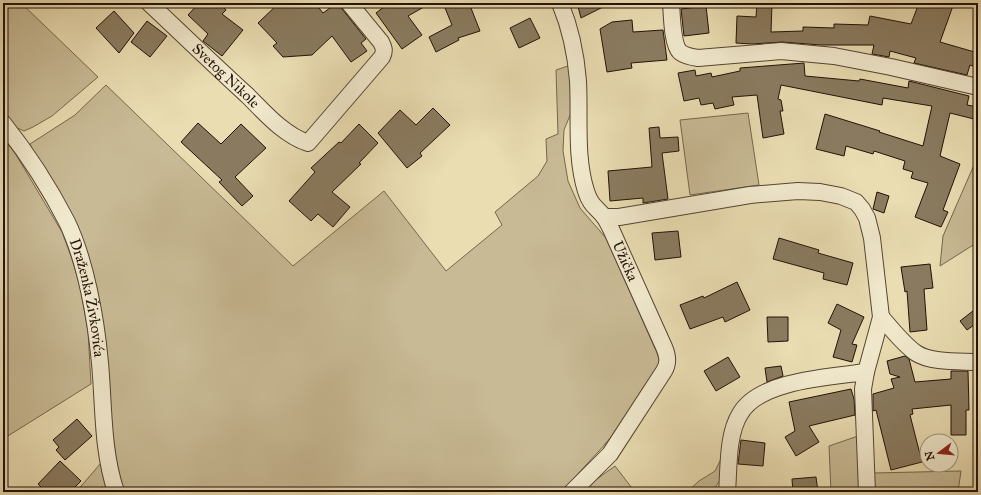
<svg xmlns="http://www.w3.org/2000/svg" width="981" height="495" viewBox="0 0 981 495" font-family="'IM FELL Great Primer',serif">
<style>
.green{fill:#c8ba95;stroke:#76664e}
.building{fill:#8a7b60;stroke:#231108}
.lines{fill:none;stroke-linecap:round;stroke-linejoin:round}
.minor-casing{stroke:#554432;stroke-width:18}
.minor{stroke:#f1e9cd;stroke-width:16}
.labels{text-anchor:middle;dominant-baseline:central;stroke-width:3;stroke-linejoin:round;paint-order:stroke}
.street-label{font-size:15px;fill:#231108;stroke:#f1e9cd}
</style>
<rect width="100%" height="100%" fill="#eaddb2"/>
<filter id="stains"><feTurbulence type="fractalNoise" baseFrequency=".005" numOctaves="4"/><feColorMatrix values="0 0 0 0 .2 0 0 0 0 .09 0 0 0 0 .02 0 0 0 .5 -.17"/></filter>
<radialGradient id="worn" r=".72"><stop offset=".6" stop-color="#630" stop-opacity="0"/><stop offset="1" stop-color="#630" stop-opacity=".3"/></radialGradient>
<!-- green -->
<g class="green">
<path d="M 3,3 L 21,3 L 98,77 L 52,116 L 33,127 L 24,131 L 17,128 L 3,112 Z"/>
<path d="M 571,65 L 571,113 L 564,130 L 563,151 L 568,181 L 580,208 L 606,238 L 657,353 L 660,363 L 624,422 L 599,451 L 561,492 L 124,492 L 115,464 L 96,291 L 30,144 L 75,115 L 106,85 L 293,266 L 384,191 L 446,271 L 502,225 L 495,212 L 538,176 L 547,161 L 546,139 L 558,134 L 556,70 Z"/>
<path d="M 748,113 L 759,185 L 690,195 L 680,120 Z"/>
<path d="M 3,137 L 15,153 L 62,232 L 72,259 L 80,286 L 88,331 L 91,384 L 3,439 Z"/>
<path d="M 978,161 L 978,242 L 940,266 L 943,236 L 974,165 Z"/>
<path d="M 858,436 L 862,492 L 831,492 L 829,446 Z"/>
<path d="M 722,457 L 722,477 L 712,492 L 687,492 L 699,481 L 715,471 Z"/>
<path d="M 101,463 L 109,492 L 76,492 Z"/>
<path d="M 615,466 L 635,492 L 582,492 L 590,484 Z"/>
<path d="M 961,471 L 958,492 L 874,492 L 873,473 Z"/>
</g>
<!-- building -->
<g class="building">
<path d="M 199,3 L 219,3 L 226,10 L 222,14 L 243,30 L 222,56 L 203,41 L 208,34 L 188,15 Z"/>
<path d="M 279,3 L 315,3 L 323,13 L 337,3 L 340,3 L 342,9 L 366,39 L 361,43 L 367,51 L 351,62 L 332,36 L 312,55 L 283,57 L 273,46 L 277,43 L 258,23 Z"/>
<path d="M 389,3 L 431,3 L 408,16 L 422,35 L 402,49 L 376,13 Z"/>
<path d="M 443,3 L 469,3 L 480,31 L 458,38 L 459,40 L 436,52 L 429,37 L 452,25 Z"/>
<path d="M 577,3 L 611,3 L 581,18 Z"/>
<path d="M 757,3 L 772,3 L 771,32 L 803,31 L 803,27 L 834,28 L 834,24 L 868,25 L 870,16 L 911,24 L 919,3 L 954,3 L 940,42 L 978,53 L 978,58 L 975,67 L 970,65 L 967,75 L 914,63 L 916,58 L 890,51 L 889,57 L 872,54 L 874,45 L 821,45 L 782,42 L 752,44 L 736,43 L 737,16 L 756,17 Z"/>
<path d="M 706,6 L 709,33 L 684,36 L 681,9 Z"/>
<path d="M 114,11 L 134,33 L 119,53 L 96,28 Z"/>
<path d="M 530,18 L 540,38 L 519,48 L 510,28 Z"/>
<path d="M 632,20 L 633,32 L 663,30 L 667,60 L 631,63 L 632,68 L 607,72 L 600,29 L 612,22 Z"/>
<path d="M 147,21 L 167,36 L 150,57 L 131,42 Z"/>
<path d="M 804,63 L 805,76 L 859,81 L 860,79 L 908,88 L 909,81 L 969,96 L 967,105 L 978,107 L 978,120 L 950,113 L 940,156 L 960,164 L 943,210 L 948,212 L 941,227 L 915,217 L 928,183 L 911,178 L 913,172 L 903,169 L 905,161 L 874,151 L 873,154 L 846,146 L 844,156 L 816,149 L 825,114 L 880,131 L 879,132 L 923,146 L 932,106 L 883,98 L 882,105 L 781,85 L 778,99 L 781,100 L 783,111 L 780,111 L 784,134 L 763,138 L 757,95 L 732,97 L 734,105 L 715,109 L 713,103 L 701,105 L 699,98 L 684,101 L 678,73 L 695,70 L 696,76 L 711,73 L 712,77 L 740,71 L 740,68 Z"/>
<path d="M 433,108 L 450,125 L 420,153 L 422,156 L 407,168 L 378,133 L 400,110 L 416,125 Z"/>
<path d="M 198,123 L 221,144 L 241,124 L 266,148 L 235,177 L 253,196 L 242,206 L 219,182 L 222,180 L 181,142 Z"/>
<path d="M 359,124 L 378,143 L 359,163 L 361,164 L 332,192 L 350,207 L 333,227 L 318,214 L 311,221 L 289,201 L 315,172 L 311,168 L 339,142 L 341,143 Z"/>
<path d="M 659,127 L 660,138 L 678,137 L 679,151 L 662,153 L 668,199 L 643,203 L 643,198 L 610,201 L 608,171 L 652,167 L 649,128 Z"/>
<path d="M 877,192 L 889,196 L 884,213 L 873,209 Z"/>
<path d="M 678,231 L 681,257 L 655,260 L 652,233 Z"/>
<path d="M 779,238 L 819,250 L 818,253 L 853,263 L 847,285 L 823,279 L 824,273 L 773,259 Z"/>
<path d="M 930,264 L 933,288 L 924,289 L 927,330 L 910,332 L 907,291 L 905,292 L 901,267 Z"/>
<path d="M 737,282 L 750,310 L 725,322 L 723,317 L 690,329 L 680,305 L 703,296 L 704,298 Z"/>
<path d="M 837,304 L 864,317 L 852,344 L 857,345 L 852,362 L 833,357 L 841,330 L 828,323 Z"/>
<path d="M 978,307 L 978,322 L 967,330 L 960,321 Z"/>
<path d="M 767,317 L 788,317 L 788,341 L 768,342 Z"/>
<path d="M 905,356 L 909,359 L 915,382 L 951,379 L 951,371 L 968,371 L 969,410 L 966,410 L 966,435 L 951,435 L 951,405 L 912,409 L 913,414 L 910,415 L 922,462 L 891,470 L 876,410 L 873,411 L 873,394 L 894,388 L 891,379 L 900,377 L 890,374 L 887,361 Z"/>
<path d="M 728,357 L 740,377 L 716,391 L 704,371 Z"/>
<path d="M 781,366 L 783,376 L 767,382 L 765,368 Z"/>
<path d="M 851,389 L 854,399 L 855,415 L 809,426 L 819,442 L 796,456 L 785,437 L 795,431 L 789,402 Z"/>
<path d="M 77,419 L 92,436 L 65,460 L 56,450 L 59,447 L 53,440 Z"/>
<path d="M 741,440 L 765,443 L 763,466 L 738,464 Z"/>
<path d="M 60,461 L 81,481 L 70,492 L 46,492 L 38,484 Z"/>
<path d="M 816,477 L 818,492 L 793,492 L 792,479 Z"/>
</g>
<g class="lines">
<!-- minor casing -->
<g class="minor-casing">
<g id="minor">
<path id="s1" d="M 149,3 C 182,34 214,65 248,96 C 265,113 284,135 308,143 L 382,57 C 385,51 384,48 381,42 L 349,3"/>
<path id="s2" d="M 560,3 C 570,27 576,55 578,81 C 580,117 575,156 586,191 C 591,207 597,207 605,218 C 607,221 609,225 611,229 L 664,347 C 668,356 669,363 664,371 L 610,454 L 572,492"/>
<path d="M 671,3 C 672,15 672,44 680,52 C 685,56 691,57 698,58 L 781,51 L 834,56 L 891,67 L 978,87"/>
<path id="s3" d="M 3,123 C 27,153 49,187 67,222 C 86,262 96,319 100,363 C 104,407 102,450 116,492"/>
<path d="M 605,217 L 619,217 L 750,195 L 798,191 L 820,192 L 841,196 L 856,202 L 862,209 L 867,218 L 872,238 L 881,317 L 866,372 L 863,389 L 867,492"/>
<path d="M 881,317 C 892,329 903,344 916,353 C 931,363 960,361 978,362"/>
<path d="M 727,492 C 729,468 727,435 740,414 C 759,380 830,377 866,372"/>
</g>
</g>
<!-- minor -->
<use href="#minor" class="minor"/>
</g>
<g class="labels">
<!-- street labels -->
<g class="street-label">
<text stroke="none"><textPath href="#s1" startOffset="106">Svetog Nikole</textPath></text>
<text stroke="none"><textPath href="#s2" startOffset="272">Užička</textPath></text>
<text stroke="none"><textPath href="#s3" startOffset="197">Draženka Živkovića</textPath></text>
</g>
</g>
<!-- margin -->
<rect width="981" height="495" fill="none" stroke="#eaddb2" stroke-width="16"/>
<rect x="4" y="4" width="973" height="487" fill="none" stroke="#231108" stroke-width="2"/>
<rect x="8" y="8" width="965" height="479" fill="none" stroke="#231108"/>
<!-- north arrow -->
<g transform="translate(939 453) rotate(254)"><circle r="19" fill="#f1e9cd" stroke="#9f937e"/>
<path d="M0-3L7 15L0 10L-7 15Z" fill="#8f2418"/>
<text y="-6" font-size="11" font-weight="bold" text-anchor="middle" fill="#231108">N</text>
</g>
<rect width="100%" height="100%" filter="url(#stains)"/>
<rect width="100%" height="100%" fill="url(#worn)"/>
</svg>
